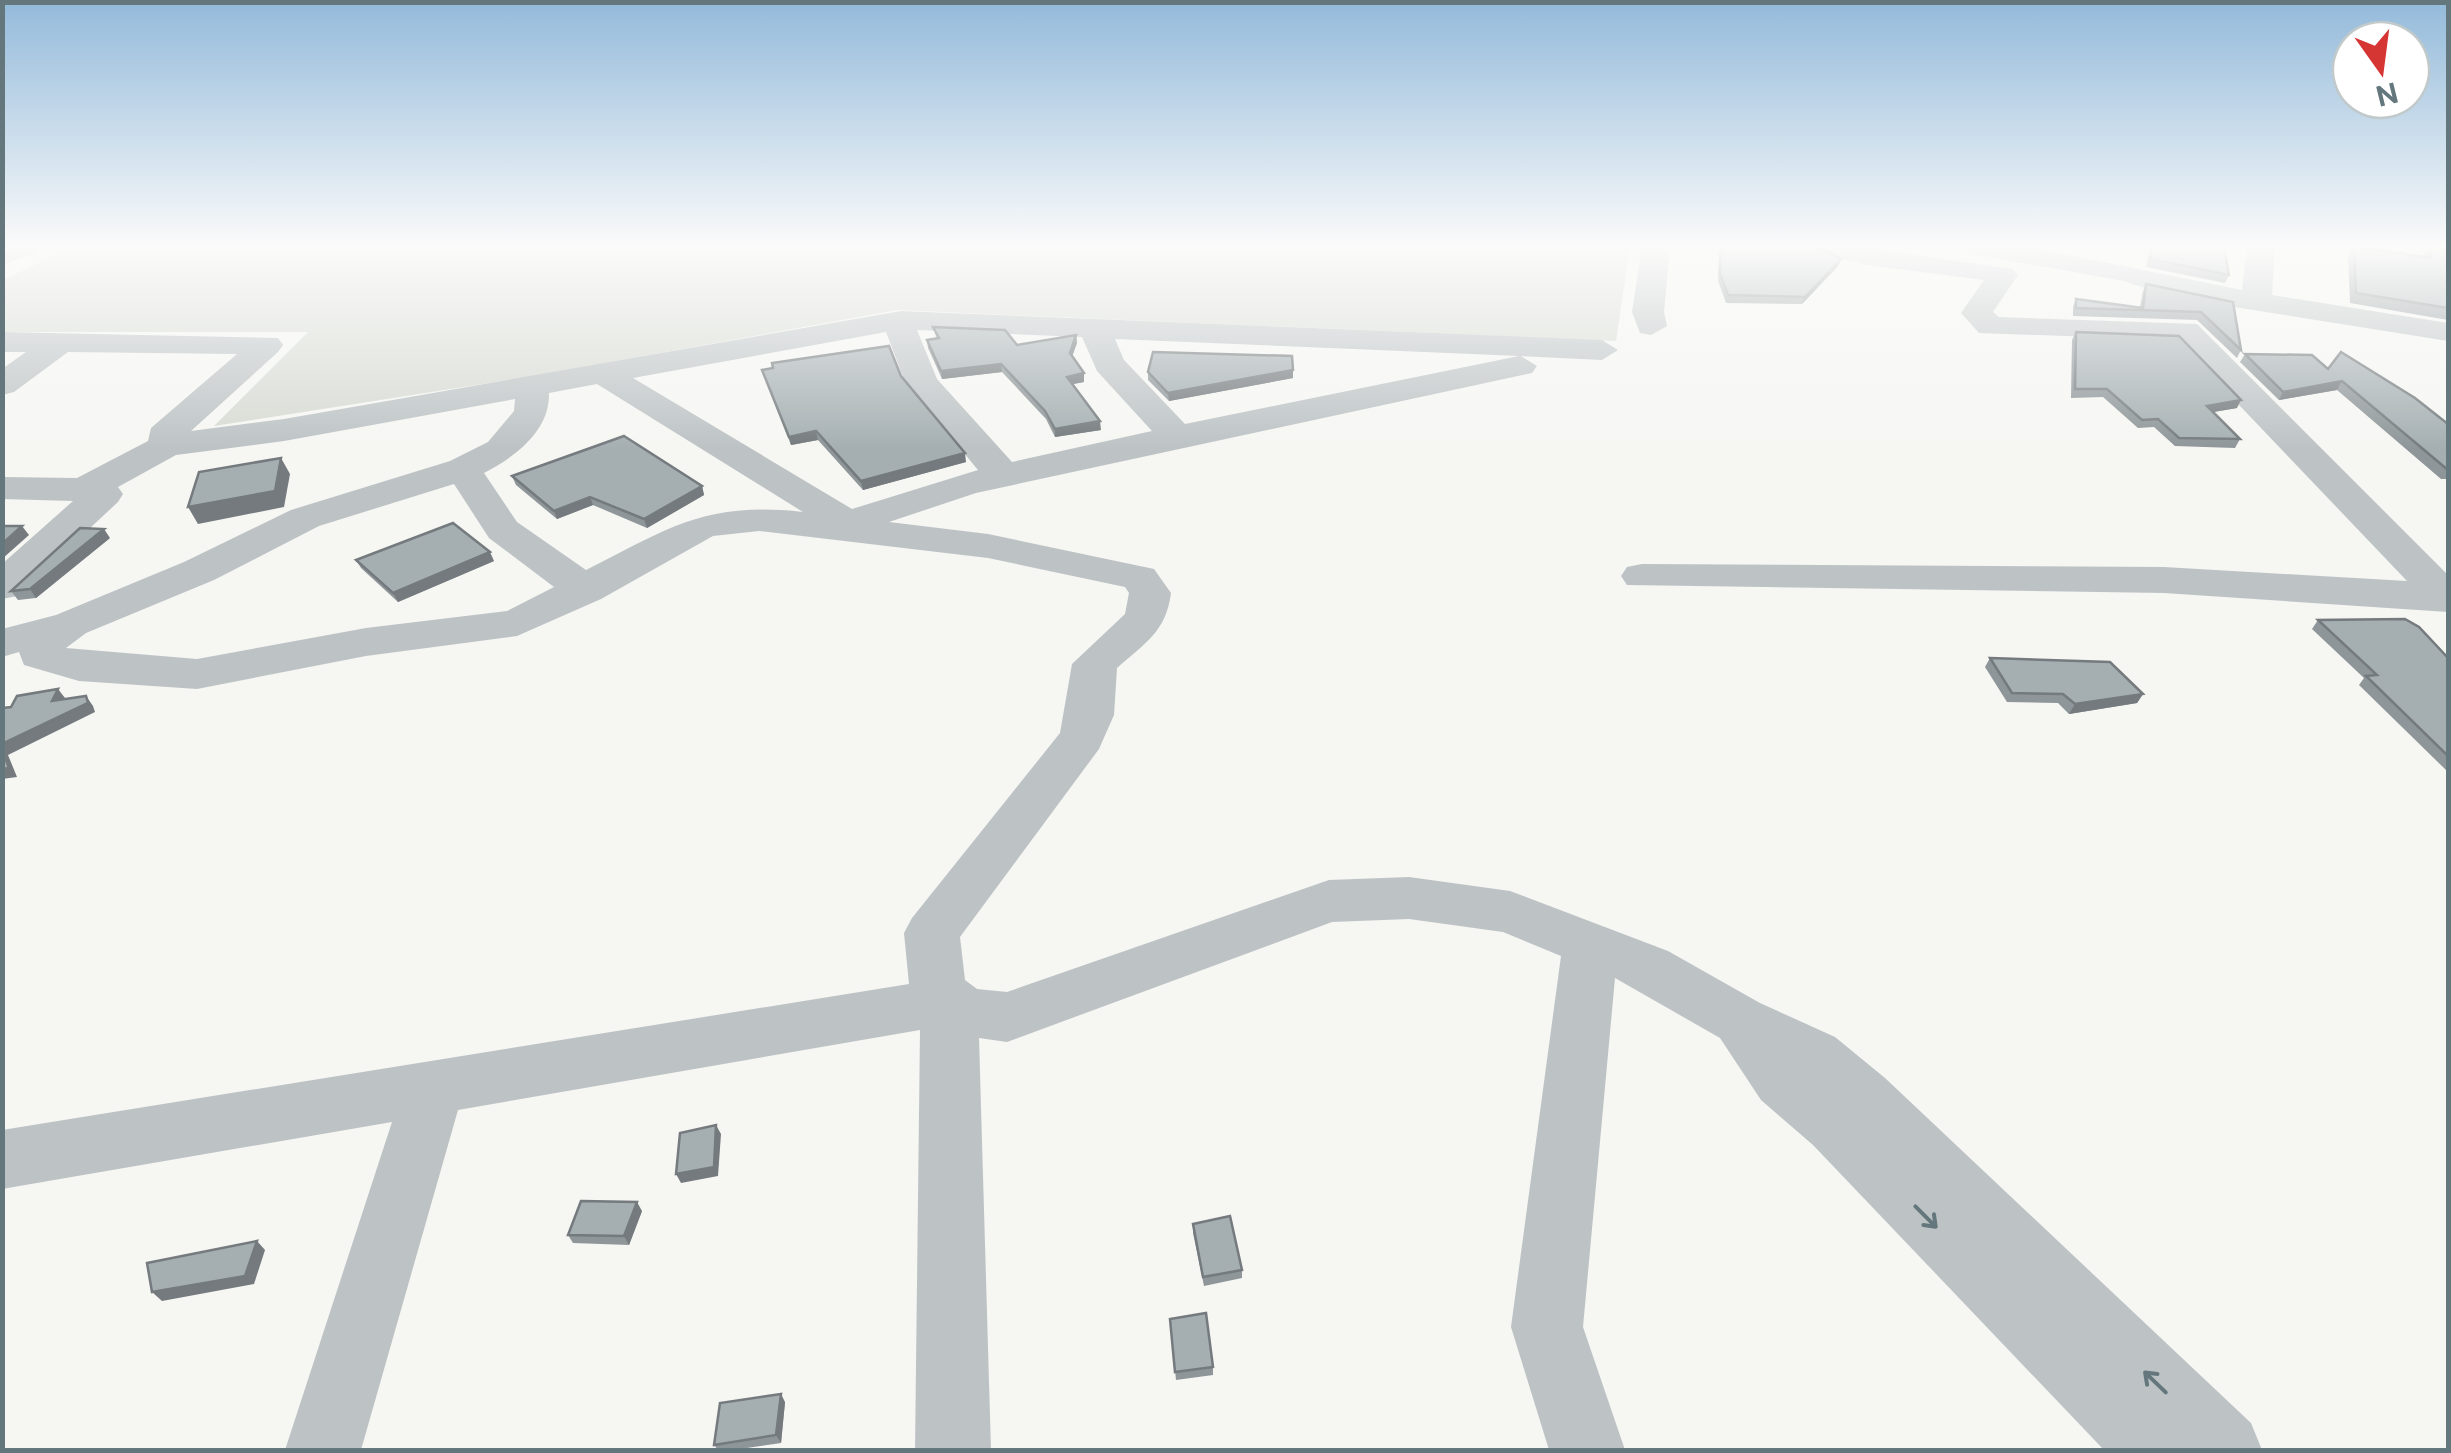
<svg xmlns="http://www.w3.org/2000/svg" width="2451" height="1453" viewBox="0 0 2451 1453" font-family="'Public Sans',sans-serif">
<style>
.green{fill:#d7dbd3}
.lines{fill:none;stroke-linecap:round;stroke-linejoin:round}
.street{fill:#bdc3c5;fill-rule:evenodd}
.wall{fill:#8e9699}
.shaded-wall{fill:#747a7d}
.building{fill:#a5afb2;stroke:#747a7d;stroke-width:2.5}
.oneway{stroke:#63777c}
</style>
<rect width="100%" height="100%" fill="#f6f6f3"/>
<!-- green -->
<path class="green" d="M 74,246 L 1630,246 L 1616,341 L 897,310 L 528,377 L 214,426 L 308,332 L 3,332 L 3,280 Z"/>
<g class="lines">
<!-- street -->
<g class="street">
<path d="M 2,246 L 42,246 L 38,252 L 2,265 Z"/>
<path d="M 1642,246 L 1670,246 L 1664,312 L 1667,326 L 1651,335 L 1640,333 L 1632,312 Z"/>
<path d="M 1809,246 L 1855,246 L 2013,269 L 2018,275 L 1993,312 L 1999,317 L 2197,324 L 2448,575 L 2448,612 L 2164,593 L 1627,585 L 1621,576 L 1627,567 L 1642,564 L 2164,567 L 2407,581 L 2177,340 L 1979,333 L 1961,313 L 1984,280 L 1867,265 L 1813,252 Z"/>
<path d="M 1964,246 L 2024,246 L 2242,290 L 2247,246 L 2275,246 L 2272,295 L 2448,323 L 2448,341 L 2171,297 L 2124,281 L 1978,255 Z"/>
<path d="M 901,311 L 1602,340 L 1618,350 L 1602,360 L 1521,356 L 1537,366 L 1532,373 L 976,493 L 889,522 L 988,534 L 1154,569 L 1171,593 C 1166,632 1145,643 1117,668 L 1114,715 L 1099,749 L 960,937 L 965,980 L 977,989 L 1007,992 L 1329,880 L 1409,877 L 1510,891 L 1668,951 L 1760,1003 L 1835,1037 L 1885,1078 L 2251,1423 L 2262,1450 L 2104,1450 L 1813,1145 L 1761,1100 L 1720,1038 L 1615,978 L 1583,1327 L 1625,1450 L 1549,1450 L 1511,1327 L 1561,956 L 1503,932 L 1409,919 L 1332,922 L 1007,1042 L 979,1038 L 991,1450 L 915,1450 L 920,1030 L 458,1110 L 361,1450 L 285,1450 L 392,1122 L 2,1189 L 2,1130 L 909,984 L 904,933 L 912,918 L 1060,733 L 1072,664 L 1125,614 L 1129,593 L 1125,587 L 988,558 L 759,531 L 713,536 L 601,599 L 517,636 L 366,656 L 197,689 L 79,681 L 24,665 L 19,652 L 2,657 L 2,629 L 56,615 L 184,562 L 291,510 L 450,461 L 488,442 L 514,411 L 515,399 L 284,441 L 176,455 L 118,487 L 123,494 L 118,502 L 17,596 L 2,599 L 2,564 L 73,501 L 2,499 L 2,477 L 77,478 L 148,441 L 151,428 L 237,354 L 68,352 L 14,392 L 2,395 L 2,369 L 26,352 L 2,352 L 2,332 L 278,338 L 283,345 L 278,352 L 191,431 L 284,419 ZM 917,330 L 1082,337 L 1097,371 L 1152,431 L 1012,462 L 937,379 ZM 886,332 L 905,382 L 978,470 L 852,509 L 633,378 ZM 1115,339 L 1519,356 L 1185,424 L 1124,360 ZM 597,384 L 803,512 C 706,501 669,528 586,570 L 517,522 L 484,473 C 515,457 550,431 549,393 ZM 454,484 L 489,538 L 554,587 L 507,611 L 366,628 L 197,659 L 66,648 L 86,633 L 214,580 L 319,526 Z"/>
</g>
</g>
<!-- wall -->
<g class="wall">
<path d="M 1719,246 L 1816,246 L 1838,266 L 1802,304 L 1726,303 L 1718,281 Z"/>
<path d="M 2150,246 L 2224,246 L 2229,275 L 2225,283 L 2146,267 Z"/>
<path d="M 2353,246 L 2424,257 L 2424,251 L 2427,246 L 2448,246 L 2448,320 L 2350,303 L 2348,255 Z"/>
<path d="M 2146,284 L 2233,302 L 2241,350 L 2237,358 L 2197,320 L 2073,316 L 2073,307 L 2076,299 L 2140,307 L 2143,291 Z"/>
<path d="M 933,327 L 1017,345 L 1076,335 L 1077,343 L 1072,357 L 1084,382 L 1073,384 L 1101,430 L 1055,437 L 1046,419 L 1002,372 L 942,379 L 928,348 L 927,340 L 937,339 Z"/>
<path d="M 2076,332 L 2237,408 L 2213,412 L 2240,439 L 2235,448 L 2175,446 L 2154,427 L 2138,428 L 2103,397 L 2071,398 L 2072,340 Z"/>
<path d="M 2245,354 L 2328,369 L 2448,424 L 2448,479 L 2441,479 L 2337,390 L 2279,400 L 2240,362 Z"/>
<path d="M 762,370 L 901,376 L 966,462 L 863,490 L 818,440 L 791,445 Z"/>
<path d="M 1293,370 L 1293,378 L 1169,401 L 1148,380 L 1148,372 Z"/>
<path d="M 512,476 L 702,486 L 704,495 L 647,528 L 593,505 L 557,519 L 516,485 Z"/>
<path d="M 110,538 L 36,598 L 18,600 L 11,591 Z"/>
<path d="M 356,560 L 494,561 L 398,602 L 361,568 Z"/>
<path d="M 2318,620 L 2448,658 L 2448,770 L 2446,770 L 2359,685 L 2364,678 L 2312,629 Z"/>
<path d="M 1990,658 L 2143,694 L 2137,703 L 2069,714 L 2058,703 L 2007,702 L 1985,667 Z"/>
<path d="M 642,1211 L 629,1245 L 573,1243 L 568,1235 Z"/>
<path d="M 1193,1224 L 1242,1270 L 1242,1278 L 1204,1286 L 1193,1233 Z"/>
<path d="M 1170,1319 L 1213,1367 L 1213,1375 L 1176,1380 Z"/>
<path d="M 785,1402 L 781,1443 L 733,1450 L 718,1450 L 714,1445 Z"/>
</g>
<!-- shaded-wall -->
<g class="shaded-wall">
<path d="M 1841,259 L 1838,266 L 1802,304 L 1805,297 Z"/>
<path d="M 1076,335 L 1077,343 L 1070,361 L 1070,353 Z"/>
<path d="M 1001,364 L 1002,372 L 942,379 L 941,371 Z"/>
<path d="M 1293,370 L 1293,378 L 1169,401 L 1168,393 Z"/>
<path d="M 1084,373 L 1084,382 L 1068,385 L 1067,377 Z"/>
<path d="M 2342,381 L 2337,390 L 2279,400 L 2283,392 Z"/>
<path d="M 2241,400 L 2237,408 L 2202,414 L 2207,406 Z"/>
<path d="M 1100,421 L 1101,430 L 1055,437 L 1055,429 Z"/>
<path d="M 816,431 L 818,440 L 791,445 L 789,437 Z"/>
<path d="M 965,453 L 966,462 L 863,490 L 861,481 Z"/>
<path d="M 281,458 L 290,474 L 284,507 L 198,524 L 188,507 Z"/>
<path d="M 702,486 L 704,495 L 647,528 L 644,519 Z"/>
<path d="M 590,497 L 593,505 L 557,519 L 554,511 Z"/>
<path d="M 22,526 L 29,535 L 2,559 L 2,544 Z"/>
<path d="M 104,529 L 110,538 L 36,598 L 30,589 Z"/>
<path d="M 490,552 L 494,561 L 398,602 L 393,593 Z"/>
<path d="M 58,689 L 65,698 L 59,711 L 52,701 Z"/>
<path d="M 2143,694 L 2137,703 L 2069,714 L 2075,704 Z"/>
<path d="M 86,696 L 93,706 L 95,712 L 8,755 L 17,777 L 2,779 L 2,744 Z"/>
<path d="M 716,1125 L 721,1134 L 718,1176 L 681,1183 L 676,1174 Z"/>
<path d="M 637,1202 L 642,1211 L 629,1245 L 624,1236 Z"/>
<path d="M 257,1241 L 265,1250 L 254,1284 L 162,1301 L 152,1292 Z"/>
<path d="M 781,1394 L 785,1402 L 781,1443 L 776,1435 Z"/>
</g>
<!-- building -->
<g class="building">
<path d="M 1721,246 L 1816,246 L 1841,259 L 1805,297 L 1728,295 L 1720,274 Z"/>
<path d="M 2152,246 L 2224,246 L 2229,275 L 2150,259 Z"/>
<path d="M 2354,246 L 2431,258 L 2430,246 L 2448,246 L 2448,308 L 2356,293 Z"/>
<path d="M 2146,284 L 2233,302 L 2241,350 L 2201,312 L 2076,308 L 2076,299 L 2143,308 Z"/>
<path d="M 933,327 L 1005,330 L 1017,345 L 1076,335 L 1070,353 L 1084,373 L 1067,377 L 1100,421 L 1055,429 L 1045,411 L 1001,364 L 941,371 L 927,340 L 939,338 Z"/>
<path d="M 2076,332 L 2179,336 L 2241,400 L 2207,406 L 2240,439 L 2179,438 L 2158,419 L 2142,420 L 2107,389 L 2075,389 Z"/>
<path d="M 889,346 L 901,376 L 965,453 L 861,481 L 816,431 L 789,437 L 762,370 L 773,368 L 772,363 Z"/>
<path d="M 1153,352 L 1292,356 L 1293,370 L 1168,393 L 1148,372 Z"/>
<path d="M 2341,352 L 2415,398 L 2448,424 L 2448,470 L 2342,381 L 2283,392 L 2245,354 L 2312,355 L 2328,369 Z"/>
<path d="M 624,436 L 702,486 L 644,519 L 590,497 L 554,511 L 512,476 Z"/>
<path d="M 281,458 L 275,491 L 188,507 L 199,472 Z"/>
<path d="M 453,523 L 490,552 L 393,593 L 356,560 Z"/>
<path d="M 2,526 L 22,526 L 2,544 Z"/>
<path d="M 80,528 L 104,529 L 30,589 L 11,591 Z"/>
<path d="M 2405,619 L 2419,627 L 2448,658 L 2448,756 L 2366,676 L 2377,675 L 2318,620 Z"/>
<path d="M 1990,658 L 2110,662 L 2143,694 L 2075,704 L 2063,694 L 2012,693 Z"/>
<path d="M 58,689 L 52,701 L 86,696 L 88,703 L 2,744 L 2,708 L 11,707 L 17,696 Z"/>
<path d="M 2,750 L 9,768 L 2,769 Z"/>
<path d="M 716,1125 L 714,1167 L 676,1174 L 680,1133 Z"/>
<path d="M 581,1201 L 637,1202 L 624,1236 L 568,1235 Z"/>
<path d="M 1230,1216 L 1242,1270 L 1203,1277 L 1193,1224 Z"/>
<path d="M 257,1241 L 245,1276 L 152,1292 L 147,1263 Z"/>
<path d="M 1206,1313 L 1213,1367 L 1175,1372 L 1170,1319 Z"/>
<path d="M 781,1394 L 776,1435 L 714,1445 L 720,1403 Z"/>
</g>
<!-- one-way arrows -->
<defs><path id="oneway-shaft" d="M-6 0H5M1.5-3L5.5 0L1.5 3" fill="none" stroke-width="1.6" stroke-linecap="round" stroke-linejoin="round" transform="scale(2.5)"/></defs>
<g class="oneway">
<use href="#oneway-shaft" transform="translate(1926 1217) rotate(45)"/>
<use href="#oneway-shaft" transform="translate(2155 1382) rotate(-136)"/>
</g>
<!-- sky -->
<linearGradient id="sky" x2="0" y2="1"><stop stop-color="#93bada"/><stop offset="0.55" stop-color="#fbfbfa"/><stop offset="1" stop-color="#fbfbfa" stop-opacity="0"/></linearGradient>
<rect width="2451" height="449" fill="url(#sky)"/>
<!-- border -->
<rect width="2451" height="1453" fill="none" stroke="#63777c" stroke-width="10"/>
<!-- north arrow -->
<g transform="translate(2381 70) rotate(166)"><circle r="48" fill="#ffffff" stroke="#c1c9cb" stroke-width="2.5"/>
<path d="M0-8L18 38L0 25L-18 38Z" fill="#d63633"/>
<text y="-15" font-size="28" font-weight="bold" text-anchor="middle" fill="#63777c">N</text>
</g>
</svg>
